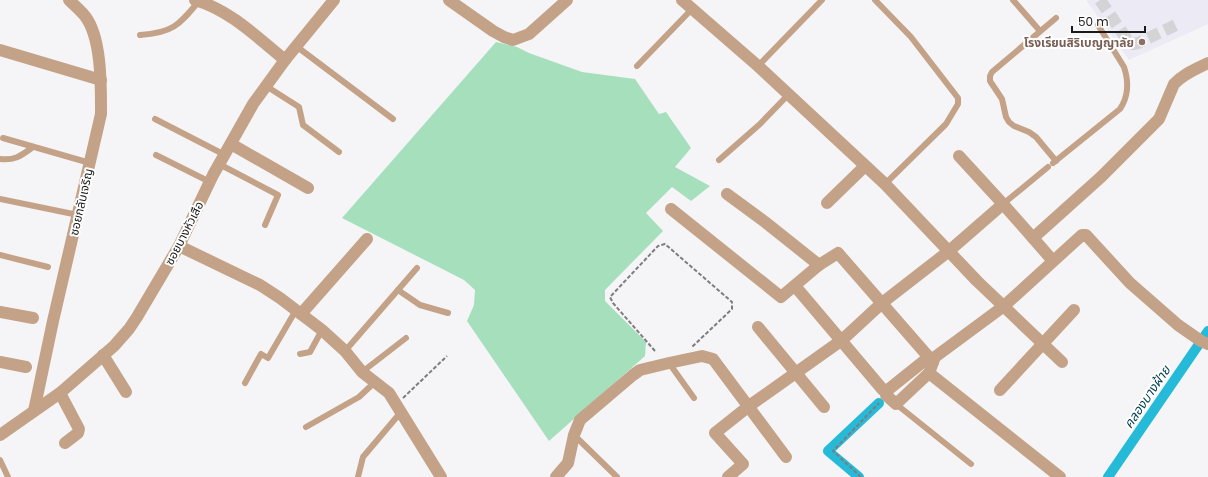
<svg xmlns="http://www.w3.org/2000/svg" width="1208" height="477" viewBox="0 0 1208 477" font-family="Poppins,'Noto Sans Thai',sans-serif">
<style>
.built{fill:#ecebf5}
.green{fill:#a5dfbc}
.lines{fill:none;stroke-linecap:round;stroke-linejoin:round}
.canal{stroke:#26bad9;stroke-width:10}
.minor-tunnel{stroke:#d4d4d6;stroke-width:12;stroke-dasharray:12 6;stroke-linecap:butt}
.path{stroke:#7d7d7d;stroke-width:2;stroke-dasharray:4 2;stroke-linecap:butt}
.service{stroke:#c4a287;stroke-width:6}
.minor{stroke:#c4a287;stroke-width:12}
.education-dot{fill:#8d6e63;stroke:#fff;stroke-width:1.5}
.labels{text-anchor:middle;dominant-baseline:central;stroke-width:4;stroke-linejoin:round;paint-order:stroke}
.education-label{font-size:12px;font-weight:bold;fill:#785e54;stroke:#fff;text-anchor:end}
.street-label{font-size:12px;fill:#191919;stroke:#fff}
.water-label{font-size:13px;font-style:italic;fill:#03424f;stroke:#fff}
</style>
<rect width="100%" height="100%" fill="#f5f5f7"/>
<!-- built -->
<path class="built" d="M 1086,0 L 1208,0 L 1208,24 L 1129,60 Z"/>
<!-- green -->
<path class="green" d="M 496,42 L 517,47 L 529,53 L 582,72 L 635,79 L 659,114 L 666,112 L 691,148 L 675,167 L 710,186 L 691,201 L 672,187 L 646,213 L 663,231 L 605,290 L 605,301 L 646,342 L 645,356 L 549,441 L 467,321 L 474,305 L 475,290 L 464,280 L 342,218 Z"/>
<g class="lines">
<!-- canal -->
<g class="canal">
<path d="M 859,477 L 828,451 L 879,403"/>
<path d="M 1108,477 L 1208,331"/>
</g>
<!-- minor-tunnel -->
<path class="minor-tunnel" d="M 1100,0 L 1128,41 L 1133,44 L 1138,43 L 1178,24"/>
<!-- path -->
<g class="path">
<path d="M 655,351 L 613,303 L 610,297 L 658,246 L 665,244 L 732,302 L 732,309 L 692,347"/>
<path d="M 403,398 L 447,356"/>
<path d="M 861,477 L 833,451 L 879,403"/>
</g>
<!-- service -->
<g class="service">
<path d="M 875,0 L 911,37 L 958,98 L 958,104 L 946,124 L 885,184"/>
<path d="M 1013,0 L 1040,31"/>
<path d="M 1056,18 L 992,72 L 990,76 L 990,81 L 1002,99 L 1006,117 L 1009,122 L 1014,126 L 1029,132 L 1036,137 L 1056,161"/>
<path d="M 140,35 C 173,33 179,25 199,1"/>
<path d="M 296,46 L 393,119"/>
<path d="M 637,66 L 692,9"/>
<path d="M 758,66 L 822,0"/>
<path d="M 266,86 L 299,107 L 303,125 L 339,152"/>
<path d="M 155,119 L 225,155"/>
<path d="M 3,138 L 90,163"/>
<path d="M 156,155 L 210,182"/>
<path d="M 0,159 C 15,161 22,155 33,147"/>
<path d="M 719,160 L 760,124 L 788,95"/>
<path d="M 1053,163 L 1120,109 C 1128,97 1129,82 1124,67 L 1098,25"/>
<path d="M 219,164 L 278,195 L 265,225"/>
<path d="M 0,199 L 78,215"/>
<path d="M 1003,204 L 1048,167"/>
<path d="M 0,255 L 48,267"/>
<path d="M 398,290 L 420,305 L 448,313"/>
<path d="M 345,351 L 417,268"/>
<path d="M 300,354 L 310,352 L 322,330"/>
<path d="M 669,363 L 694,398"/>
<path d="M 362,372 L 406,338"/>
<path d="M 245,383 L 261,354 L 268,358 L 296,310"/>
<path d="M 896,404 L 971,464"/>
<path d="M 306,427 L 359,397 L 375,382"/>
<path d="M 574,435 L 617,477"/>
<path d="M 0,460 L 8,477"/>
<path d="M 358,477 L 363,457 L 401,412"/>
</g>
<!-- minor -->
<g class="minor">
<path d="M 195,0 C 230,10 258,38 285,60"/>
<path d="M 449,0 L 493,31 L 504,37 L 513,40 L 529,34 L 567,0"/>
<path d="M 682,0 L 758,66 L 885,184 L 977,281 L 1062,362"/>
<path d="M 0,50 L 101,80"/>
<path d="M 231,144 L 308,188"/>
<path d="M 959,156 L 1003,204"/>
<path d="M 727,194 L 765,222 L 819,265"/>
<path d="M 827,203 L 865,166"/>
<path d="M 671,209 L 781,297 L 819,265 L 838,253 L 933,362"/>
<path d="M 1033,238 L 1053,261"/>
<path d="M 179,246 L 260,285 L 280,298 L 322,330 L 345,351 L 362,372 L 389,393 L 441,477"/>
<path d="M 795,286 L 883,390 L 889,389 L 929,357"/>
<path d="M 0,312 L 33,318"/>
<path d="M 301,314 L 367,239"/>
<path d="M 758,327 L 824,407"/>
<path d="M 103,355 L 126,392"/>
<path d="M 0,362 L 26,367"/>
<path d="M 929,373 L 1060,477"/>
<path d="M 1000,390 L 1074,310"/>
<path d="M 60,393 L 79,429 L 78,433 L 65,443"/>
<path d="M 886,395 L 896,404 L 929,373 L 935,357 L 1004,306 L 1082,235 L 1086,235 L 1130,283 L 1178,325 L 1201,341 L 1208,344"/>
<path d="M 34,411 L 53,321 L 101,114 C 101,87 102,38 85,16 C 80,10 74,5 69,0"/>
<path d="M 0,435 L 60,393 L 114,346 L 129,329 L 137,317 L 179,246 L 213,175 L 253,104 L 285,60 L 334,0"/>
<path d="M 556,477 L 568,463 L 574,435 L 580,420 L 633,375 L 640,370 L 669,363 L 702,356 L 713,359 L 786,457"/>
<path d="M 728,477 L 743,464 L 715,433 L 749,406 L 842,340 L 882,303 L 949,251 L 1003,204 L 1033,238 L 1101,177 L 1159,119 L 1174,84 C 1183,74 1196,69 1208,63"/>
</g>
</g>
<!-- markers -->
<circle class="education-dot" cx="1142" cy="42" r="4"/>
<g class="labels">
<!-- education labels -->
<g class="education-label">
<text x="1134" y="42">โรงเรียนสิริเบญญาลัย</text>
</g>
<!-- street labels -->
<g class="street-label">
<text transform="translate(81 202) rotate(-77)">ซอยกลับเจริญ</text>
<text transform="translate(184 233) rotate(-63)">ซอยบางหัวเสือ</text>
</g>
<!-- water labels -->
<g class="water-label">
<text transform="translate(1147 397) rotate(-56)">คลองบางฝ้าย</text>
</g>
</g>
<!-- scale -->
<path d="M1072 26v6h73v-6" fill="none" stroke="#191919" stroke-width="2"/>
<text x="1078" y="26" font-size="12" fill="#191919" stroke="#ffffff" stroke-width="3" paint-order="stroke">50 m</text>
</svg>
